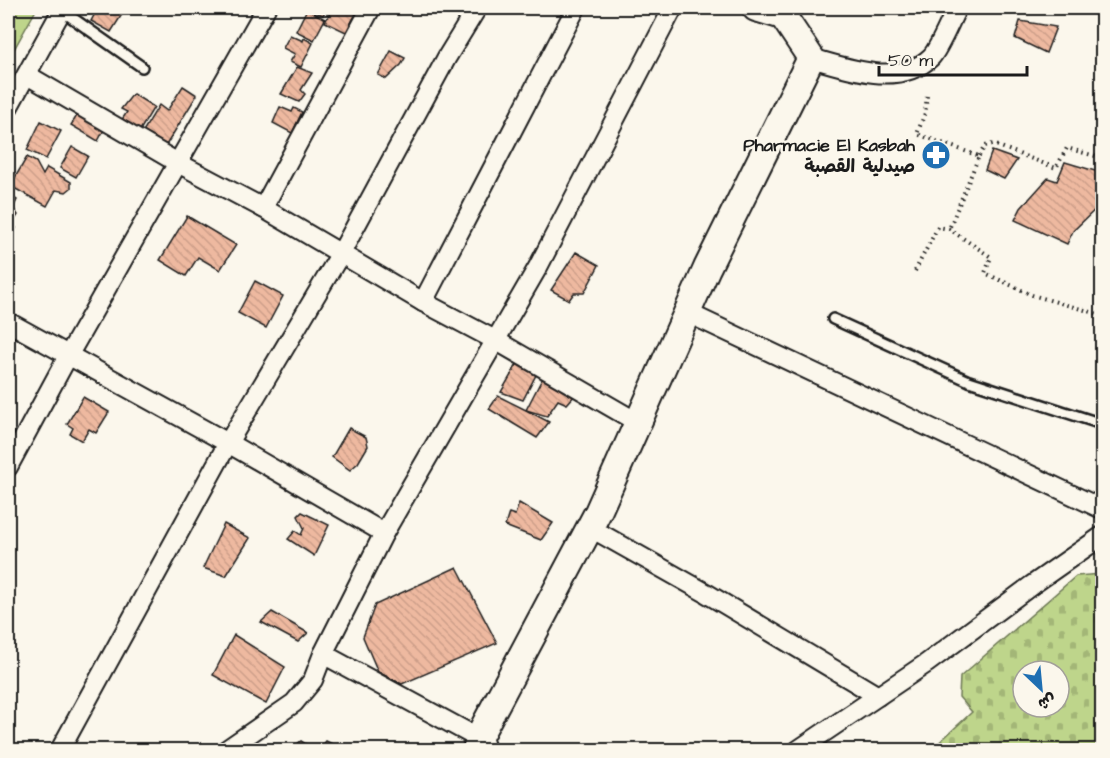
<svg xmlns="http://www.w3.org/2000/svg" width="1110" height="758" viewBox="0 0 1110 758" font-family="'Architects Daughter','Playpen Sans Arabic',sans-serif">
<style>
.cemetery{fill:url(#cemetery-stones);stroke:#6d7854;stroke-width:1.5;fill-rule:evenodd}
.pitch{fill:#bed58b;stroke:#6d7854;stroke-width:1.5}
.building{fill:url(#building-back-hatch);stroke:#1c1c1c;stroke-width:1.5}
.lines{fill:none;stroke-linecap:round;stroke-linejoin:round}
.lane-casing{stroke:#1c1c1c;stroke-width:14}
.street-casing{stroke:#1c1c1c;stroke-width:22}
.secondary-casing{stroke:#1c1c1c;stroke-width:30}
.path{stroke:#1c1c1c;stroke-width:4;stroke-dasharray:1.5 4.5;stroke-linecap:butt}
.lane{stroke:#fbf7ec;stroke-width:9}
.street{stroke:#fbf7ec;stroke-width:18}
.secondary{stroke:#fbf7ec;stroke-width:26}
.labels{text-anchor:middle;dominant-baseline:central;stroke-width:5;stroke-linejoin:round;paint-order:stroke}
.poi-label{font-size:18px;font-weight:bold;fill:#1c1c1c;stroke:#fbf7ec;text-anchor:end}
</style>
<defs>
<pattern id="cemetery-stones" width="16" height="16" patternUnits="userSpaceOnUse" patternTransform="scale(1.5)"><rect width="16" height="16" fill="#bed58b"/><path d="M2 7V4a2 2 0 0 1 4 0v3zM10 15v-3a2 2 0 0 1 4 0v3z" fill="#a3b677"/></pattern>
<pattern id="building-back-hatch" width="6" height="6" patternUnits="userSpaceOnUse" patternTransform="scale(1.5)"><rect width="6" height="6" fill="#eeb9a0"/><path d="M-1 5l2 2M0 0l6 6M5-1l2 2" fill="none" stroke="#cc9e89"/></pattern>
</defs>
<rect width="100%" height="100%" fill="#fbf7ec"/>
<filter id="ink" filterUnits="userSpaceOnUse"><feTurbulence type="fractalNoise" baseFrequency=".0167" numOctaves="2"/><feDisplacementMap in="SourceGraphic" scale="12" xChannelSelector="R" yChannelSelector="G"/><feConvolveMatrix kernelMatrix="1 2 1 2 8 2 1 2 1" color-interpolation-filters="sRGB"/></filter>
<g filter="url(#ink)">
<!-- cemetery -->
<path class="cemetery" d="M 1102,574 L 1102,750 L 931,750 L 972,712 L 959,697 L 960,677 L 1076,576 ZM 1023,671 L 1059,671 L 1059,707 L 1023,707 Z"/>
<!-- pitch -->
<path class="pitch" d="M 8,8 L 37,8 L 8,60 Z"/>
<!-- building -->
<g class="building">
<path d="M 98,8 L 126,8 L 111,32 L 91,21 Z"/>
<path d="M 306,8 L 327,8 L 323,15 Z"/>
<path d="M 333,8 L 359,8 L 346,32 L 325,22 Z"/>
<path d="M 307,9 L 325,19 L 314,40 L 296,31 Z"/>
<path d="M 1020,21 L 1056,27 L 1046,53 L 1015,38 Z"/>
<path d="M 290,35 L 303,41 L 304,38 L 313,43 L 301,67 L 290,62 L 295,54 L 283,48 Z"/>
<path d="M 391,51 L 405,58 L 401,65 L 386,79 L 378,75 Z"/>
<path d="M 297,67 L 312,73 L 301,90 L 305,94 L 299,102 L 281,94 Z"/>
<path d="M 183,86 L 197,95 L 165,147 L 142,133 L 159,105 L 167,111 Z"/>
<path d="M 133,94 L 154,107 L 139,132 L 121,121 L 127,112 L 121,109 Z"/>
<path d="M 280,107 L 292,112 L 294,108 L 302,112 L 292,133 L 273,123 Z"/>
<path d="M 80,111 L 105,128 L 98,141 L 71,125 Z"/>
<path d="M 41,121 L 61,131 L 46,159 L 27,150 Z"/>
<path d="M 72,147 L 88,156 L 76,177 L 60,168 Z"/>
<path d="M 992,151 L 1017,160 L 1004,179 L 985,170 Z"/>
<path d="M 27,157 L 36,162 L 43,175 L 47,168 L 71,182 L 71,188 L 66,192 L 56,190 L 47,206 L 10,186 Z"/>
<path d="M 1065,162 L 1102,173 L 1102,203 L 1073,231 L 1067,244 L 1015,220 L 1021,208 L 1048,178 L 1057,181 Z"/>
<path d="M 8,194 L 17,200 L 13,208 L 18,215 L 12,224 L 16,228 L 8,244 Z"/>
<path d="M 187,216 L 236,245 L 220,270 L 198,257 L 186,276 L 160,260 Z"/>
<path d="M 576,252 L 599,265 L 584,293 L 574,293 L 569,300 L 551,290 Z"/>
<path d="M 255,281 L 283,296 L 266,328 L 238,313 Z"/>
<path d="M 519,361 L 537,373 L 523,400 L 501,392 Z"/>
<path d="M 544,375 L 576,394 L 567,404 L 558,400 L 547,416 L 526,410 Z"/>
<path d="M 498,396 L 526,410 L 549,422 L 537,438 L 489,409 Z"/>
<path d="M 83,397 L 109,412 L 96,433 L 89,429 L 82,441 L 70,434 L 73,428 L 67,424 Z"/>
<path d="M 349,428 L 366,437 L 368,446 L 358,463 L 350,470 L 332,457 Z"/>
<path d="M 519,503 L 553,523 L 541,540 L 505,526 L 509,513 L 515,515 Z"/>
<path d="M 302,512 L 329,525 L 314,556 L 288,539 L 295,531 L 301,535 L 304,528 L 298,516 Z"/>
<path d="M 224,524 L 250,538 L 226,576 L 203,568 Z"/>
<path d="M 457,567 L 497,643 L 402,684 L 378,672 L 363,637 L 375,605 Z"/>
<path d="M 272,612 L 308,633 L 298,642 L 261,622 Z"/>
<path d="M 234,635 L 285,667 L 266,704 L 213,675 Z"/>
<path d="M 301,741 L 315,750 L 294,750 L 292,748 Z"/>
<path d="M 326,741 L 344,750 L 319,750 Z"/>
</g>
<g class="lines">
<!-- lane casing -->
<g class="lane-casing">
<g id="lane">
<path d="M 61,10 L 142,67"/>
<path d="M 833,319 L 969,381 L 1102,424"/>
</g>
</g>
<!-- street casing -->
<g class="street-casing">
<g id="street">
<path d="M 811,58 C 847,68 899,88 931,57 C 939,49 951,19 957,8"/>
<path d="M 27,75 L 178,163 L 263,208 L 423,302 L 495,340 L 637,422"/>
<path d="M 8,108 L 63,8"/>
<path d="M 263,208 L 371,8"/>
<path d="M 423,302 L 576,8"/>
<path d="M 688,313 L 1102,509"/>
<path d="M 8,322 L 228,443 L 384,533"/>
<path d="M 8,467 L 68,356 L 266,8"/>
<path d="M 589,527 L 706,593 L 878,696"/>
<path d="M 323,654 L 478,738 L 473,746"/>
<path d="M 60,750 L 228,443 L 341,253 L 447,57 L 477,8"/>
<path d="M 226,750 L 294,703 L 313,680 L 323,654 L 384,533 L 538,267 L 673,8"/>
<path d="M 798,750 L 927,663 L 1032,585 L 1102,536"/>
</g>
</g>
<!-- secondary casing -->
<g class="secondary-casing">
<path id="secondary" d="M 482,750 L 478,738 L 598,512 L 707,268 L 811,58 L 783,16 L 756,8"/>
</g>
<!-- path -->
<g class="path">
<path d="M 927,96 L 925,113 L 917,134 L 979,156 L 949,229"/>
<path d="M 979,156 L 985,146 L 993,144 L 1056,168 L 1067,148 L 1102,158"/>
<path d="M 915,271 L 938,227 L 949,229 L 991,257 L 985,273 L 1032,295 L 1102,315"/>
</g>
<!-- lane -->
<use href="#lane" class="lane"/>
<!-- street -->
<use href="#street" class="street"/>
<!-- secondary -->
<use href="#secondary" class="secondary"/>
</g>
</g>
<!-- icons -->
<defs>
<g id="pharmacy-disc" transform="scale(1.5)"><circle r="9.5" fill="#1f6fb2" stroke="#fbf7ec"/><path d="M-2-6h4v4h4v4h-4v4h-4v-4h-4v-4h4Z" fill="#fff"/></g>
</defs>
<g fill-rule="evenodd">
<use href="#pharmacy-disc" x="936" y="155"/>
</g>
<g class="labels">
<!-- poi labels -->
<g class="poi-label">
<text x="915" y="145">Pharmacie El Kasbah<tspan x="915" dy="21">صيدلية القصبة</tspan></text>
</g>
</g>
<!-- margin -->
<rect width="1110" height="758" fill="none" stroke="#fbf7ec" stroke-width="30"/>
<rect x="15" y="15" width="1080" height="728" fill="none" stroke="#1c1c1c" stroke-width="2" filter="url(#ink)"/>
<!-- north arrow -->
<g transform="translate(1041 689) rotate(154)"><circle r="28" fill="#fbf7ec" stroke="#a29f99" stroke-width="1.5"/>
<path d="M0-4.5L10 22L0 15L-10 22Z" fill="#1f6fb2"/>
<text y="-9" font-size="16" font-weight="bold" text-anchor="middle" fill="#1c1c1c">ش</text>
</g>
<!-- scale -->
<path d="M879 66v9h148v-9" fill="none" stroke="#1c1c1c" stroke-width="3"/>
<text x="888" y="66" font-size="18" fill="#1c1c1c" stroke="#fbf7ec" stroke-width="4.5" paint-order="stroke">50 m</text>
</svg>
